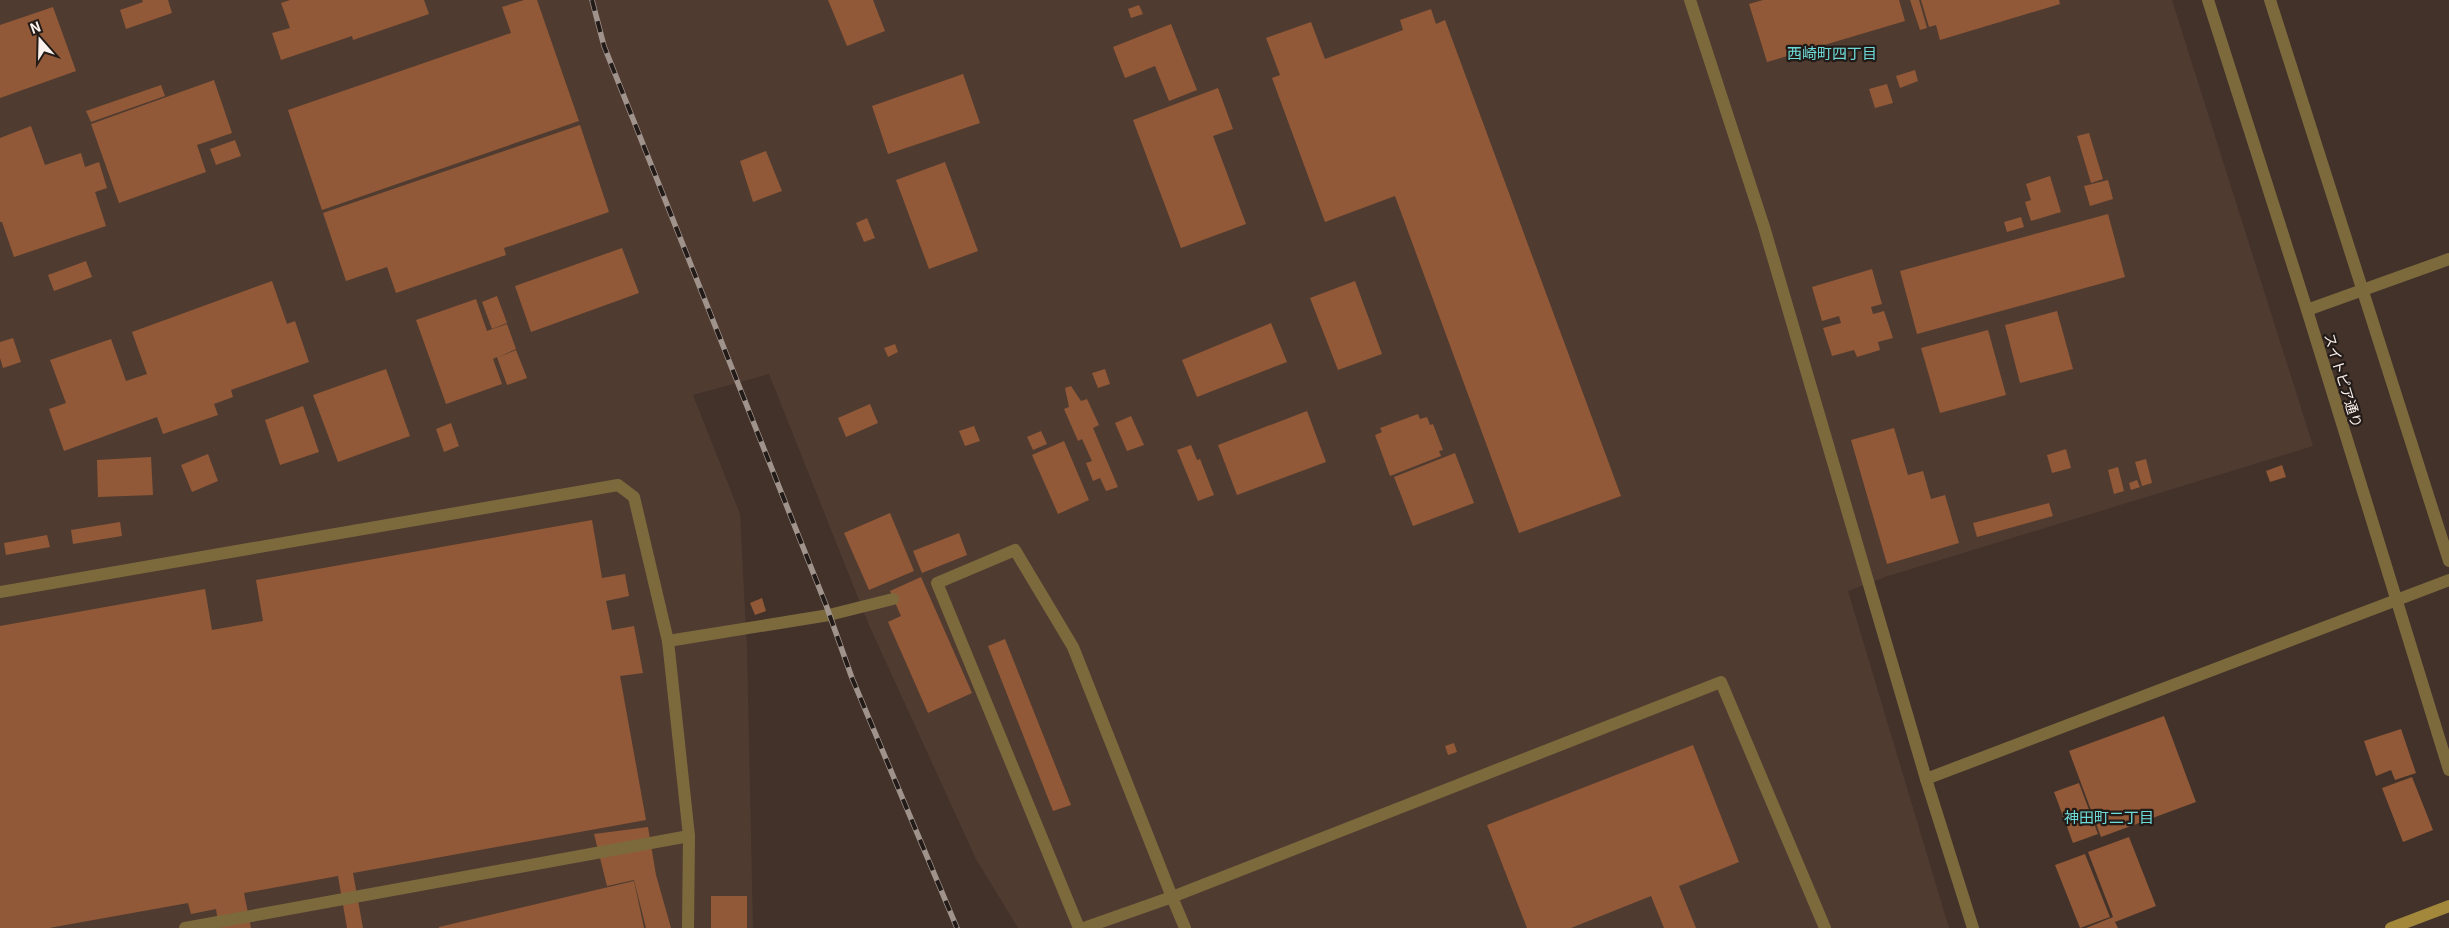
<svg xmlns="http://www.w3.org/2000/svg" width="2449" height="928" viewBox="0 0 2449 928" font-family="Georgia,'Noto Sans JP',serif">
<style>
.built{fill:#503b31}
.building{fill:#915937}
.lines{fill:none;stroke-linecap:round;stroke-linejoin:round}
.service{stroke:#7c6a3d;stroke-width:12}
.minor{stroke:#7c6a3d;stroke-width:12}
.secondary{stroke:#a3873a;stroke-width:12}
.rail-casing{stroke:#a0938c;stroke-width:5.5}
.rail{stroke:#231b18;stroke-width:4;stroke-dasharray:11;stroke-linecap:butt}
.labels{text-anchor:middle;dominant-baseline:central;stroke-width:4.5;stroke-linejoin:round;paint-order:stroke}
.street-label{font-size:14px;fill:#fcf2ed;stroke:#231b18}
.neighbourhood-label{font-size:15px;fill:#6edbd9;stroke:#231b18}
</style>
<rect width="100%" height="100%" fill="#42322a"/>
<!-- built -->
<path class="built" d="M 0,0 L 2172,0 L 2313,446 L 1888,576 L 1848,591 L 1949,928 L 1018,928 L 976,859 L 869,625 L 769,374 L 693,395 L 740,514 L 747,650 L 753,928 L 0,928 Z"/>
<!-- building -->
<g class="building">
<path d="M 142,0 L 168,0 L 172,13 L 126,29 L 120,10 L 143,2 Z"/>
<path d="M 290,0 L 424,0 L 429,14 L 353,40 L 352,36 L 281,60 L 272,33 L 290,28 L 281,3 Z"/>
<path d="M 524,0 L 537,0 L 579,121 L 322,210 L 288,110 L 511,33 L 502,7 Z"/>
<path d="M 828,0 L 873,0 L 885,31 L 847,46 Z"/>
<path d="M 1763,0 L 1899,0 L 1905,21 L 1767,62 L 1749,4 Z"/>
<path d="M 1910,0 L 1919,0 L 1927,28 L 1920,30 Z"/>
<path d="M 1921,0 L 2059,0 L 2060,4 L 1940,40 L 1936,25 L 1929,27 Z"/>
<path d="M 1139,5 L 1143,14 L 1131,18 L 1128,9 Z"/>
<path d="M 53,7 L 76,71 L 0,98 L 0,25 Z"/>
<path d="M 1431,9 L 1436,24 L 1445,20 L 1621,496 L 1519,533 L 1395,196 L 1325,222 L 1272,78 L 1280,75 L 1266,38 L 1311,22 L 1325,59 L 1403,30 L 1400,20 Z"/>
<path d="M 1171,24 L 1197,90 L 1169,101 L 1155,66 L 1125,78 L 1113,47 Z"/>
<path d="M 1915,70 L 1918,81 L 1900,88 L 1896,76 Z"/>
<path d="M 963,74 L 980,123 L 888,154 L 872,106 Z"/>
<path d="M 214,80 L 232,133 L 197,145 L 206,172 L 119,203 L 91,124 Z"/>
<path d="M 1887,84 L 1893,103 L 1875,108 L 1869,89 Z"/>
<path d="M 161,85 L 165,96 L 91,122 L 86,111 Z"/>
<path d="M 1218,88 L 1233,129 L 1213,136 L 1246,224 L 1181,248 L 1133,120 Z"/>
<path d="M 580,125 L 609,212 L 504,248 L 506,255 L 396,293 L 387,267 L 346,281 L 323,213 Z"/>
<path d="M 31,126 L 45,165 L 81,153 L 85,167 L 99,162 L 107,188 L 95,192 L 106,226 L 14,257 L 2,222 L 0,222 L 0,138 Z"/>
<path d="M 2089,133 L 2103,179 L 2091,183 L 2077,136 Z"/>
<path d="M 235,140 L 241,156 L 216,165 L 210,149 Z"/>
<path d="M 766,151 L 782,191 L 753,202 L 740,161 Z"/>
<path d="M 945,162 L 978,251 L 929,269 L 896,180 Z"/>
<path d="M 2050,176 L 2061,212 L 2031,221 L 2025,202 L 2031,200 L 2026,184 Z"/>
<path d="M 2108,180 L 2113,199 L 2090,206 L 2084,186 Z"/>
<path d="M 2108,214 L 2125,277 L 1917,334 L 1900,271 Z"/>
<path d="M 2021,217 L 2024,227 L 2007,232 L 2004,222 Z"/>
<path d="M 867,218 L 875,238 L 864,242 L 856,223 Z"/>
<path d="M 622,248 L 639,293 L 531,332 L 515,286 Z"/>
<path d="M 86,261 L 92,277 L 54,291 L 48,275 Z"/>
<path d="M 1872,269 L 1882,304 L 1871,307 L 1873,314 L 1884,311 L 1893,338 L 1878,342 L 1880,350 L 1857,357 L 1854,350 L 1832,356 L 1823,328 L 1841,323 L 1839,316 L 1822,321 L 1812,287 Z"/>
<path d="M 272,281 L 287,324 L 295,321 L 309,362 L 231,390 L 233,397 L 214,404 L 218,415 L 163,434 L 157,417 L 64,451 L 49,409 L 66,403 L 50,360 L 111,339 L 126,381 L 147,374 L 132,332 Z"/>
<path d="M 1355,281 L 1382,354 L 1338,370 L 1310,298 Z"/>
<path d="M 497,296 L 507,323 L 492,329 L 482,302 Z"/>
<path d="M 476,299 L 487,331 L 507,324 L 516,349 L 499,357 L 516,350 L 527,378 L 507,385 L 497,357 L 493,359 L 502,384 L 446,404 L 416,320 Z"/>
<path d="M 2057,311 L 2073,369 L 2020,383 L 2005,325 Z"/>
<path d="M 1271,323 L 1287,362 L 1197,397 L 1182,360 Z"/>
<path d="M 1988,330 L 2006,395 L 1940,413 L 1921,348 Z"/>
<path d="M 13,338 L 21,362 L 3,368 L 0,358 L 0,342 Z"/>
<path d="M 895,344 L 898,352 L 888,357 L 884,348 Z"/>
<path d="M 386,369 L 410,436 L 338,462 L 313,395 Z"/>
<path d="M 1105,369 L 1110,384 L 1098,388 L 1092,373 Z"/>
<path d="M 1071,386 L 1081,401 L 1087,399 L 1099,425 L 1093,428 L 1118,487 L 1106,491 L 1100,478 L 1093,481 L 1086,463 L 1092,461 L 1082,439 L 1078,441 L 1064,409 L 1069,407 L 1065,388 Z"/>
<path d="M 870,404 L 878,423 L 846,437 L 838,418 Z"/>
<path d="M 303,406 L 319,452 L 280,465 L 265,420 Z"/>
<path d="M 1307,411 L 1326,462 L 1237,495 L 1218,445 Z"/>
<path d="M 1418,414 L 1420,419 L 1427,417 L 1430,425 L 1433,424 L 1443,450 L 1439,451 L 1441,456 L 1390,476 L 1375,435 L 1382,432 L 1380,428 Z"/>
<path d="M 1131,416 L 1144,445 L 1127,451 L 1115,423 Z"/>
<path d="M 451,423 L 459,446 L 444,452 L 436,429 Z"/>
<path d="M 974,426 L 980,441 L 965,446 L 959,431 Z"/>
<path d="M 1894,428 L 1908,475 L 1923,471 L 1931,499 L 1945,495 L 1959,543 L 1887,564 L 1851,440 Z"/>
<path d="M 1041,431 L 1047,444 L 1033,450 L 1027,437 Z"/>
<path d="M 1064,441 L 1089,500 L 1058,514 L 1032,455 Z"/>
<path d="M 1191,445 L 1197,460 L 1200,459 L 1214,495 L 1198,501 L 1177,450 Z"/>
<path d="M 2066,449 L 2071,468 L 2052,473 L 2047,455 Z"/>
<path d="M 1455,453 L 1474,503 L 1413,526 L 1394,477 Z"/>
<path d="M 208,454 L 218,481 L 192,492 L 181,465 Z"/>
<path d="M 151,457 L 153,495 L 98,497 L 97,460 Z"/>
<path d="M 2146,459 L 2152,483 L 2142,486 L 2135,462 Z"/>
<path d="M 2282,465 L 2286,477 L 2270,482 L 2266,471 Z"/>
<path d="M 2118,467 L 2124,491 L 2114,494 L 2108,470 Z"/>
<path d="M 2137,480 L 2140,487 L 2131,490 L 2129,483 Z"/>
<path d="M 2049,503 L 2053,516 L 1977,537 L 1973,523 Z"/>
<path d="M 890,513 L 914,571 L 869,590 L 844,533 Z"/>
<path d="M 592,520 L 602,578 L 625,574 L 629,596 L 606,601 L 612,630 L 634,626 L 643,673 L 620,676 L 646,820 L 353,873 L 363,928 L 347,928 L 338,876 L 244,893 L 251,928 L 219,928 L 216,909 L 191,914 L 188,903 L 49,928 L 0,928 L 0,626 L 205,589 L 212,630 L 263,621 L 256,580 Z"/>
<path d="M 120,522 L 122,536 L 73,544 L 71,530 Z"/>
<path d="M 959,533 L 967,555 L 922,573 L 913,551 Z"/>
<path d="M 47,535 L 50,547 L 6,555 L 4,543 Z"/>
<path d="M 921,577 L 972,693 L 928,713 L 888,622 L 901,616 L 890,591 Z"/>
<path d="M 762,598 L 766,611 L 755,615 L 750,603 Z"/>
<path d="M 1005,639 L 1071,805 L 1053,811 L 988,646 Z"/>
<path d="M 2164,716 L 2196,802 L 2101,837 L 2069,751 Z"/>
<path d="M 2401,729 L 2416,773 L 2395,780 L 2391,770 L 2376,776 L 2364,741 Z"/>
<path d="M 1454,743 L 1457,752 L 1448,755 L 1445,746 Z"/>
<path d="M 1693,745 L 1739,862 L 1679,886 L 1696,928 L 1664,928 L 1651,896 L 1571,928 L 1527,928 L 1487,825 Z"/>
<path d="M 2412,777 L 2433,830 L 2403,842 L 2382,788 Z"/>
<path d="M 2079,783 L 2098,834 L 2073,843 L 2054,792 Z"/>
<path d="M 648,827 L 656,875 L 671,928 L 646,928 L 634,880 L 607,886 L 594,834 Z"/>
<path d="M 2129,837 L 2156,906 L 2115,922 L 2118,928 L 2086,928 L 2113,917 L 2088,852 Z"/>
<path d="M 2085,854 L 2110,917 L 2080,928 L 2055,865 Z"/>
<path d="M 634,881 L 644,928 L 439,928 L 439,927 Z"/>
<rect x="711" y="896" width="36" height="32"/>
</g>
<g class="lines">
<!-- service -->
<g class="service">
<path d="M 0,592 L 618,485 L 634,497 L 668,641"/>
<path d="M 185,928 L 689,836"/>
<path d="M 688,928 L 689,836 L 668,641 L 829,615 L 893,599"/>
<path d="M 1079,928 L 937,583 L 1015,550 L 1073,647 L 1172,897 L 1084,928"/>
<path d="M 1185,928 L 1172,897 L 1721,682 L 1825,928"/>
</g>
<!-- minor -->
<g class="minor">
<path d="M 1690,0 L 1764,227 L 1926,779 L 1973,928"/>
<path d="M 2208,0 L 2307,310 L 2449,770"/>
<path d="M 2270,0 L 2449,561"/>
<path d="M 2307,310 L 2449,259"/>
<path d="M 1926,779 L 2449,580"/>
</g>
<!-- secondary -->
<path class="secondary" d="M 2391,928 L 2449,906"/>
<!-- rail casing -->
<g class="rail-casing">
<path id="rail" d="M 592,0 L 604,46 L 826,605 L 852,678 L 957,928"/>
</g>
<!-- rail -->
<use href="#rail" class="rail"/>
</g>
<g class="labels">
<!-- street labels -->
<g class="street-label">
<text transform="translate(2344 380) rotate(73)">スイトピア通り</text>
</g>
<!-- neighbourhood labels -->
<g class="neighbourhood-label">
<text x="1832" y="52">西崎町四丁目</text>
<text x="2109" y="816">神田町二丁目</text>
</g>
</g>
<!-- north arrow -->
<g transform="translate(40 40) rotate(340)" stroke="#231b18" stroke-width="4" paint-order="stroke">
<path d="M0-4L9 19L0 12L-9 19Z" fill="#fcf2ed"/>
<text y="-8" font-size="14" font-weight="bold" text-anchor="middle" fill="#fcf2ed">N</text>
</g>
</svg>
